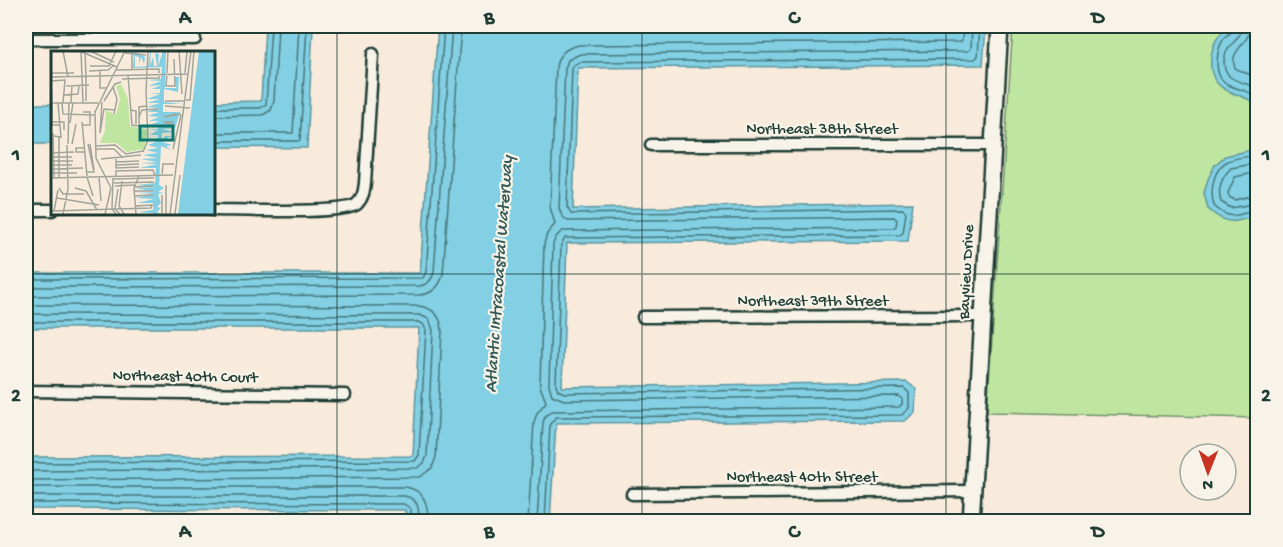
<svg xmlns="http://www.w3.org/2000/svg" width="1283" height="547" viewBox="0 0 1283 547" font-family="'Gochi Hand',sans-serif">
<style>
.green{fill:#bfe6a0;stroke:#6f926a;stroke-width:1.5}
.water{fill:#83cfe3;stroke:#5b959d;stroke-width:1.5}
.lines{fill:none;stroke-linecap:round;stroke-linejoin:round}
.shore{stroke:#47777a;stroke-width:1.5}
.street-casing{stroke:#1f3d34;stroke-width:15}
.secondary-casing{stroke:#1f3d34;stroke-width:20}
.street{stroke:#f7f3e8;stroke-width:10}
.secondary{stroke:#f7f3e8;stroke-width:15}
.grid{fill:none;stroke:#1f3d34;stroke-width:1.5;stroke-opacity:0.55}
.labels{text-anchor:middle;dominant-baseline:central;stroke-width:4.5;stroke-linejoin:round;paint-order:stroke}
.street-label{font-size:16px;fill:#1f3d34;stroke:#f7f3e8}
.water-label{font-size:18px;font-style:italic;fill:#335a57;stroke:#f7f3e8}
.inset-river{fill:none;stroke:#83cfe3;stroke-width:3}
.inset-road{fill:none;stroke:#a1a599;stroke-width:1.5}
.view{fill:#0f766e;fill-opacity:0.15;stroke:#0f766e;stroke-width:3}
.inset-edge{fill:none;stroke:#1f3d34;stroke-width:3}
.neatline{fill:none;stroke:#1f3d34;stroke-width:2}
.grid-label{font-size:20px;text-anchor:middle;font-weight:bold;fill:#1f3d34}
</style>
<rect width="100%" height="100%" fill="#f8ebdc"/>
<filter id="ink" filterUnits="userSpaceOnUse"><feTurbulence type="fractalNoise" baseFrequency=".0167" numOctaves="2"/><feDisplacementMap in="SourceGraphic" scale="12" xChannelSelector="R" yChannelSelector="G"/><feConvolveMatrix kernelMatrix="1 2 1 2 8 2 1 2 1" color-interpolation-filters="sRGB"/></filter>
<g filter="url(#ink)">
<!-- green -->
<path class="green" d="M 1013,26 L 1257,26 L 1257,418 L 987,412 Z"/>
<!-- water -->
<g class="water">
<path d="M 265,26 L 313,26 L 307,148 L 213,147 L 213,102 L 261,101 Z"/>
<path d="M 438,26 L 986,26 L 983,65 L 578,68 L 573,209 L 913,203 L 908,241 L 567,243 L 562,387 L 907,382 L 916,389 L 915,412 L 905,421 L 556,423 L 550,521 L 405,521 L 405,510 L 26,509 L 26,457 L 413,456 L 419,328 L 26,328 L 26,273 L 420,273 Z"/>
<path d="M 1233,26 L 1257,26 L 1257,104 C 1247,97 1234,95 1223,88 C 1205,77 1209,47 1221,33 C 1224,30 1229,28 1233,26 Z"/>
<rect x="26" y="104" width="26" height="40"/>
<path d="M 1257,149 L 1257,215 C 1235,223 1227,226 1208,209 L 1204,193 L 1208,179 L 1215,165 L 1225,156 Z"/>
</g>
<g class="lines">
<!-- shore -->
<g class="shore">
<path d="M 1234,26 L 1233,31 C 1231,33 1228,34 1226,36 C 1216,47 1212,75 1227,84 C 1236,89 1248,91 1258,96"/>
<path d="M 1242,26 C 1241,43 1219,47 1225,69 C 1226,71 1228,75 1230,77 C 1237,82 1249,84 1258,88"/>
<path d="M 1251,26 C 1250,44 1226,52 1236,69 L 1258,78"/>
<path d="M 213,108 L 260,108 L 266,105 L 271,26"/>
<path d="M 213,116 L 263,115 L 271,110 L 274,101 L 278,26"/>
<path d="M 213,133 L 293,133 L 299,26"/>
<path d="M 213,141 L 300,141 L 307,26"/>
<path d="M 1258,155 C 1249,157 1236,157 1228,161 C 1212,169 1210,192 1214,206 C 1232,223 1238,213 1258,210"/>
<path d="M 1258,163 L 1231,168 C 1221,178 1217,189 1221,202 L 1231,208 L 1258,203"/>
<path d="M 1258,172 L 1235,177 L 1228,193 L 1229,197 L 1235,200 L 1258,194"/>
<path d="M 26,279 L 423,278 L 426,272 L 444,26"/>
<path d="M 26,287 L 419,286 C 427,285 432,281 434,272 L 452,26"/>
<path d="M 26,296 L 419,295 C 432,294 440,287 443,274 L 461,26"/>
<path d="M 26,305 L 419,306 C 433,308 441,316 442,330 L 436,457 L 432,468 L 420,477 L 26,480"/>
<path d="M 26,314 L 419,315 L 429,319 L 433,330 L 427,456 L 424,463 L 417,468 L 26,471"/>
<path d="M 26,322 L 418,322 L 423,324 L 426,330 L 419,455 L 415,461 L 26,463"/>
<path d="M 26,487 L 405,487 C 425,490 428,504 428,522"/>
<path d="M 26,496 L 405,496 C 419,499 419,509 419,522"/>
<path d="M 26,503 L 404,504 L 411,509 L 411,522"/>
<path d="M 528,522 L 534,422 L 537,413 L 546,402 L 540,386 L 544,244 L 547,234 L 555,224 L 550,207 L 556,67 C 558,54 566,47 580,45 L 960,42 L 962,40 L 963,26"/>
<path d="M 537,522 L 543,423 L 545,416 L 552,411 L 899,407 L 902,404 L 902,398 L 899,396 L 564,400 L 552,395 L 549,385 L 553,244 L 556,237 L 562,231 L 893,228 L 896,226 L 897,220 L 894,217 L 568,221 L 562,216 L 559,208 L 565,69 L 568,60 L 580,54 L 968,51 L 971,49 L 972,26"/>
<path d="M 545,522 L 550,424 L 556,417 L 902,415 L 909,408 L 909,393 L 904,388 L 564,393 L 558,390 L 556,385 L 561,245 L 565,238 L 900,235 L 903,233 L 906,212 L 903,209 L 571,214 L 567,207 L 572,69 L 574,65 L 580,62 L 975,59 L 978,56 L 980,26"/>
</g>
<!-- street casing -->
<g class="street-casing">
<g id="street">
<path d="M 26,39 L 195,39"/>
<path d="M 651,145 L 993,145"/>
<path d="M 26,210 L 52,210"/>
<path d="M 213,210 C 237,210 343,215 357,204 C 363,198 364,191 365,183 L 373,54"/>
<path d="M 643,317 L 983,316"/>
<path d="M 26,391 L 345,395"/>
<path d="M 632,494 L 973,491"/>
</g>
</g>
<!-- secondary casing -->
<g class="secondary-casing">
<path id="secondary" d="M 971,522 L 1000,26"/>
</g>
<!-- street -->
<use href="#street" class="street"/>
<!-- secondary -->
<use href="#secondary" class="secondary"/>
</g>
</g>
<!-- grid -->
<path class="grid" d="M 337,26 L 337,522M 642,26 L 642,522M 946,26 L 946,522M 26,274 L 1258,274"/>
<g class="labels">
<!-- street labels -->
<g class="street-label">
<text x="822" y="130">Northeast 38th Street</text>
<text transform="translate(968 272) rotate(-87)">Bayview Drive</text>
<text x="813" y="302">Northeast 39th Street</text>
<text transform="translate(185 378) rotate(1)">Northeast 40th Court</text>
<text x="802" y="478">Northeast 40th Street</text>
</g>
<!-- water labels -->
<g class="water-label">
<text transform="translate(500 274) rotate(-86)">Atlantic Intracoastal Waterway</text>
</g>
</g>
<!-- overview -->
<g transform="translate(51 51)">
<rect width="164" height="164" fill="#f8ebdc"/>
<path d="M 70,33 L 77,48 L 79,75 L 97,79 L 93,98 L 76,101 L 65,92 L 49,92 L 54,80 L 55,59 L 65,64 L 69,48 L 65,35 Z" fill="#bfe6a0"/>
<path d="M 83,0 L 94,6 L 93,13 L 90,6 L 88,13 L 88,6 L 84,5 L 84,16 L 97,15 L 99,2 L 100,0 L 99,15 L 102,6 L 103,15 L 106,15 L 104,2 L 108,3 L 107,15 L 112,0 L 115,0 L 114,37 L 125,37 L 124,26 L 128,26 L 127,41 L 113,38 L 113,51 L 131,53 L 112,53 L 112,61 L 129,61 L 124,77 L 111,78 L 123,81 L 111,82 L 111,89 L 114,85 L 122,85 L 115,87 L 121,90 L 111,91 L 121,94 L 115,95 L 120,99 L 110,95 L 108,134 L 113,137 L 107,141 L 113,142 L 107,143 L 110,152 L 106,156 L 110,157 L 106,161 L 110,163 L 87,161 L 102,159 L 102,152 L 86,152 L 103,148 L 85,147 L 103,143 L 85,142 L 104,141 L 85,137 L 104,136 L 86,134 L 104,132 L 105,117 L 89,117 L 106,113 L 89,112 L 106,111 L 90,108 L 106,107 L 92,104 L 107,102 L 95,99 L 107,97 L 97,94 L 107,90 L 97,90 L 107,87 L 107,84 L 99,84 L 107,79 L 99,79 L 107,78 L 107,75 L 99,74 L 108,70 L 98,70 L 108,66 L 97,65 L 108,61 L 96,61 L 108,57 L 96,56 L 109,52 L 96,52 L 109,48 L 96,48 L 109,43 L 97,42 L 109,42 L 109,38 L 101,38 L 110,34 L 97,35 L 110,30 L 97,29 L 110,28 L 111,16 L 82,17 ZM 148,0 L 163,0 L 163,163 L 127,163 Z" fill="#83cfe3"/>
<path class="inset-river" d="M 104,163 L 107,127"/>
<path class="inset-road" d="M 12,0 L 17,26M 30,0 L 32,52M 39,0 L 63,11M 128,0 L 131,43M 31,1 L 66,16M 34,2 L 35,26M 74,2 L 95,4M 39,15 L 58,15 L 65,0M 49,19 L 49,37 L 55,37M 65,19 L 108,18 L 108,22M 81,19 L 81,0M 38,20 L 57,19 L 63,14M 0,22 L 23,22M 116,22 L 117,0M 134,22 L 136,0M 116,23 L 115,35 L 124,35 L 123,8M 77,24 L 81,74 L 97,76M 0,26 L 137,23M 35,26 L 35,50M 71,28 L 108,27 L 108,24M 15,35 L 38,34M 62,36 L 66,48 L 63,63M 95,41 L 97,0M 12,44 L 27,43 L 28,34M 135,49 L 139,49 L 143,0M 53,50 L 64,33 L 70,31M 114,50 L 134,50M 1,52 L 0,30 L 14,29 L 12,52M 1,52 L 47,52M 11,52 L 12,63 L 43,64M 20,52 L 21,34M 1,53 L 1,74 L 9,74M 114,55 L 139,57M 80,59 L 85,60 L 85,73M 125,63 L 113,66 L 130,63M 88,66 L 91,59 L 107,58M 1,71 L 13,71 L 13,79M 31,71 L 36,125M 113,71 L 122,71 L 121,74 ZM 19,72 L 22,52M 88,73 L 88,56 L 95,55M 31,74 L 39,74 L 39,61 L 32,61M 2,82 L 3,126M 49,82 L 53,58 L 64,59M 49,82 L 51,51M 3,85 L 10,86 L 7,52M 8,86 L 8,126M 17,93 L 18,52M 21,93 L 25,73M 39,93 L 43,119M 45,95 L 64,94 L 75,103 L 92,100M 33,97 L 25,97 L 25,101 L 34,101M 45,98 L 63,98 L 72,107M 122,98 L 130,64M 92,101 L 97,89 L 95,40M 0,102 L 23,101M 0,106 L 21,106M 50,108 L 90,104M 65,108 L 65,117 L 88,116M 0,110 L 22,110M 65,111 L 88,110M 0,114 L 21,114M 65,114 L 88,113M 0,118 L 32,117M 36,121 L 43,121 L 37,93M 0,122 L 26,122M 111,123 L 112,113 L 123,113M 65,125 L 65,120 L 102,119 L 104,125M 36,126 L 42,145M 48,126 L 50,150M 0,127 L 122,124M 62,127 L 61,158 L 65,163M 62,128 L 103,127M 71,130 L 68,155 L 73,163M 63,132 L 103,131M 115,134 L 115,163M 64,135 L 84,134M 84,136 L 102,135M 8,137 L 12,143 L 33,143M 24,137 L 35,140 L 46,159M 67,138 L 64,158 L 69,163M 83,140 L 102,140M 111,144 L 111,163M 83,145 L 102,144M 6,147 L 48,154M 0,160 L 100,157 L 101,154 L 84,155M 3,160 L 7,139M 12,163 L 17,138 L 16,94M 54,163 L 60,137 L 45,107 L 44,61 L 74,0M 85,163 L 83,137 L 88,125M 119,163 L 140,0M 124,163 L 129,124"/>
<path class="view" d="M 89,75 L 122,75 L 122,89 L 89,89 Z"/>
<rect width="164" height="164" class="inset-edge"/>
</g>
<!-- margin -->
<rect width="1283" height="547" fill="none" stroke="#f7f3e8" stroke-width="66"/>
<!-- north arrow -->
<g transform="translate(1208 472) rotate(181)"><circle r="28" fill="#f7f3e8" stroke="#a1aaa0" stroke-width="1.5"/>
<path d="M0-4.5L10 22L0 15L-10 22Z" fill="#c8321e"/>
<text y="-9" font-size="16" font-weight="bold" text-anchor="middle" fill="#1f3d34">N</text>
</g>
<rect x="33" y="33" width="1217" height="481" class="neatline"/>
<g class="grid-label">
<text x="185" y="23">A</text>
<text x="489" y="23">B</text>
<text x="794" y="23">C</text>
<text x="1098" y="23">D</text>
<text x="16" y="160">1</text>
<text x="1266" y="160">1</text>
<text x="16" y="401">2</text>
<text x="1266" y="401">2</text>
<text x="185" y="537">A</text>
<text x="489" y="537">B</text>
<text x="794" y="537">C</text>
<text x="1098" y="537">D</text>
</g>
</svg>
